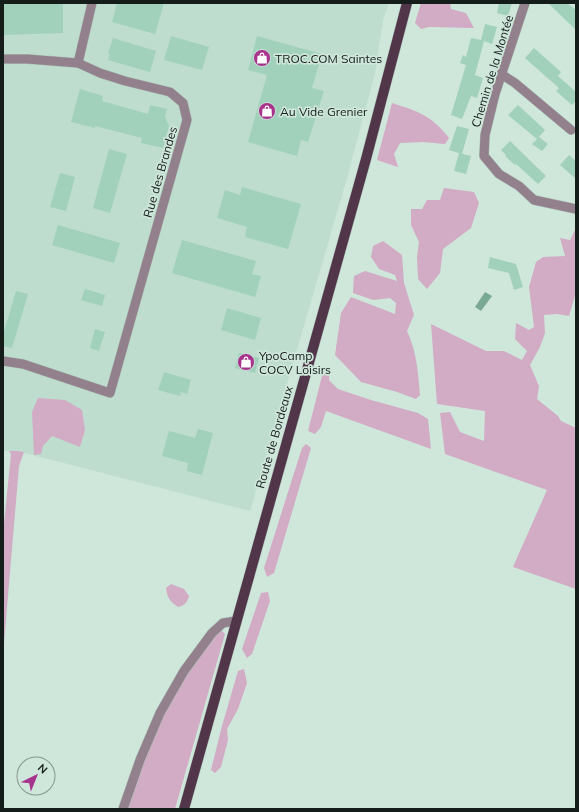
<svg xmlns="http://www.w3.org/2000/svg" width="579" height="812" viewBox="0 0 579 812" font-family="Mulish,sans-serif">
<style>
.built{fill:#beddce}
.green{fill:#d2abc5}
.water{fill:#7aa994}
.building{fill:#a1d1ba}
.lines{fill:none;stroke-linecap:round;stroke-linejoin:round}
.street-casing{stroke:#aec2b8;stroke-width:10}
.primary-casing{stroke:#aec2b8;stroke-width:11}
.street{stroke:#92818c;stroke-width:9}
.primary{stroke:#513549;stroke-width:10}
.labels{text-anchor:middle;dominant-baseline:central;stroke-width:3.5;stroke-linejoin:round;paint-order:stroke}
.poi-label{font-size:12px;fill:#151d1a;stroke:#cfe6db;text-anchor:start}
.street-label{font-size:12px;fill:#151d1a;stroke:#cfe6db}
</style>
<rect width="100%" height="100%" fill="#cfe6db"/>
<!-- built -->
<path class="built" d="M 3,3 L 389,3 L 383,20 L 375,73 L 347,178 L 250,511 L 17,451 L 3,451 Z"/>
<!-- green -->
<g class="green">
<path d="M 421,3 L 450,3 L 451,9 L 466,13 L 474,28 L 429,27 L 421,29 L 415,23 Z"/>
<path d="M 392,103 C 418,111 432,116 449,138 L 445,144 L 423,142 L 400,143 L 394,154 L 398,167 L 377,160 Z"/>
<path d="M 444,188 L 474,192 L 479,203 L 471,228 L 443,249 L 440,273 L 427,289 L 418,279 L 417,257 L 419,242 L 411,225 L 411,209 L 422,209 L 427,200 L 440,200 Z"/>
<path d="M 576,228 L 576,292 L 569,316 L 557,314 L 544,315 L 545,333 L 540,347 L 530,365 L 539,386 L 537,399 L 558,416 L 561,421 L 576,428 L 576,589 L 513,567 L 547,490 L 445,454 L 440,413 L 450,412 L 460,432 L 484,441 L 485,411 L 437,404 L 431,324 L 486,351 L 504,351 L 522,360 L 527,351 L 515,339 L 516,323 L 529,330 L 534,327 L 529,287 L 536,262 L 543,257 L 565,256 L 560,238 L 570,240 Z"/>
<path d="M 383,241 L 402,255 L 404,283 L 414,315 L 407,331 C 417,352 418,373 420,395 L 416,399 L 397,392 L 361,382 L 335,355 L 341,313 L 351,297 L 395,314 L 396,303 L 390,298 L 373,300 L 353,293 L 354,276 L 365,271 L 397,281 L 395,275 L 379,269 L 371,257 L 373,246 Z"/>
<path d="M 323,372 L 329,372 L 329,380 L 338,389 L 371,400 L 418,413 L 428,419 L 431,449 L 326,411 L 321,427 L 315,434 L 308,431 Z"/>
<path d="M 38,398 L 65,400 L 82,410 L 85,430 L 80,447 L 52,436 L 43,446 L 41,454 L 34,455 L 32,412 Z"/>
<path d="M 306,444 L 311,448 L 274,573 L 267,577 L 264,568 L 302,448 Z"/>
<path d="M 9,451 L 17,451 L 24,452 L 19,466 L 3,655 L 3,534 L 11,454 Z"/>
<path d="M 171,584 L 184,589 L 189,596 C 187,603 185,605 178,607 C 170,602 167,597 166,588 Z"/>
<path d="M 268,592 L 270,601 L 252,654 L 247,658 L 242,649 L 261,593 Z"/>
<path d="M 219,631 L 222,631 L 225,634 L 175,809 L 123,809 L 159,720 L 185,672 Z"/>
<path d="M 244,669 L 247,683 L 238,709 L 227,729 L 228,740 L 221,767 L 215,773 L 211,770 L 222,726 L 238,671 Z"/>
</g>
<!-- water -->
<path class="water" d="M 485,292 L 492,296 L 481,311 L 475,307 Z"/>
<!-- building -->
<g class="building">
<path d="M 3,3 L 63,3 L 63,33 L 3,35 Z"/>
<path d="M 117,3 L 164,3 L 155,34 L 112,22 Z"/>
<path d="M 499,3 L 512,3 L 508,16 L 497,13 Z"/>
<path d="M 548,3 L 567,3 L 576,10 L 576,30 Z"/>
<path d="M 485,24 L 497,27 L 492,44 L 484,41 L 475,75 L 483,78 L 477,98 L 471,96 L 462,119 L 451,115 L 466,65 L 460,63 L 463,55 L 466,57 L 471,38 L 481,40 Z"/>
<path d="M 171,36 L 209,47 L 202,70 L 164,60 Z"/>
<path d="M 257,36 L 322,54 L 312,88 L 324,91 L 308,142 L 301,140 L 297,156 L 248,142 L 267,75 L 248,70 Z"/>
<path d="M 113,38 L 156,51 L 150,72 L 108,60 L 110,54 L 108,54 Z"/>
<path d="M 534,48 L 561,72 L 558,76 L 576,92 L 576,101 L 572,105 L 556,91 L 559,88 L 525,58 Z"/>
<path d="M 80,89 L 103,96 L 102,101 L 148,114 L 150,105 L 167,109 L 165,117 L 169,126 L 163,148 L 141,143 L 142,138 L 95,126 L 95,128 L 71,122 Z"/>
<path d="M 518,105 L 545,130 L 539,137 L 548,144 L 542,151 L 532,144 L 537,139 L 508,115 Z"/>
<path d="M 457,126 L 469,129 L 462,154 L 449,150 Z"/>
<path d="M 510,141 L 546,176 L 538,184 L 516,164 L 515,165 L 505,156 L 506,155 L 501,150 Z"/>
<path d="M 109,149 L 127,154 L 110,213 L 93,208 Z"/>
<path d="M 459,153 L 471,156 L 466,174 L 454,171 Z"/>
<path d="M 569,155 L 576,161 L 576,179 L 560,165 Z"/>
<path d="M 60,173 L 75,177 L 66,211 L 50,207 Z"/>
<path d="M 242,187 L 301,204 L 288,249 L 245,237 L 247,227 L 217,218 L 225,190 L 240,195 Z"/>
<path d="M 58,225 L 120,243 L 114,263 L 52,245 Z"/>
<path d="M 182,240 L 256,261 L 252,274 L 261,276 L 255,297 L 172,273 Z"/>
<path d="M 490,257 L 516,264 L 523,287 L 514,290 L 509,273 L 488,268 Z"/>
<path d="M 85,289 L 105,295 L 102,306 L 81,300 Z"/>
<path d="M 16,291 L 28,294 L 12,348 L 3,346 L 3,335 Z"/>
<path d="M 227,308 L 261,318 L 255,340 L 221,330 Z"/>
<path d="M 95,329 L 105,332 L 99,351 L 90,348 Z"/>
<path d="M 239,353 L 259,358 L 255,373 L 235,368 Z"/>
<path d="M 164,372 L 191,380 L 187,394 L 181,392 L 180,396 L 158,390 Z"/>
<path d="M 198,429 L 213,433 L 202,475 L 187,471 L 188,463 L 162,456 L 169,431 L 195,438 Z"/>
</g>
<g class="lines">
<!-- street casing -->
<g class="street-casing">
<g id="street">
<path d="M 525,3 L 495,94 L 485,135 L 484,156 L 499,174 L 519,186 L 534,200 L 576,209"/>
<path d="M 3,59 L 27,59 L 78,63 L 100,73 L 125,81 L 170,92 L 183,103 L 187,120 L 110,393 L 23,364 L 3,361"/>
<path d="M 78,63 L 92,3"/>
<path d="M 501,74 L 515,83 L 571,130"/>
<path d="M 123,809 L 140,760 L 160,713 L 184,671 L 212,633 L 223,623 L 236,621"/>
</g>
</g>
<!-- primary casing -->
<g class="primary-casing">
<path id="primary" d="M 184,809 L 366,159 L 407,3"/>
</g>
<!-- street -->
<use href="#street" class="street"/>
<!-- primary -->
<use href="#primary" class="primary"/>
</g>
<!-- icons -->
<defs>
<g id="shop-disc" transform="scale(0.9)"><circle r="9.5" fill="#a7338c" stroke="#cfe6db"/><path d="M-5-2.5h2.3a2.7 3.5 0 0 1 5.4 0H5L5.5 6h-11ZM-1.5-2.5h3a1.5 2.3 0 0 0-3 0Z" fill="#fff"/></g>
</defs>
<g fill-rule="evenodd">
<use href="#shop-disc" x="262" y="58"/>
<use href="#shop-disc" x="267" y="111"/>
<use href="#shop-disc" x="246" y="362"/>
</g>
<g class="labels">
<!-- poi labels -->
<g class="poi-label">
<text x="275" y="58">TROC.COM Saintes</text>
<text x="280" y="111">Au Vide Grenier</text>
<text x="259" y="355">YpoCamp<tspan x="259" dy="14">COCV Loisirs</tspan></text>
</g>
<!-- street labels -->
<g class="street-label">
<text transform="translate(492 71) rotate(-73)">Chemin de la Montée</text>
<text transform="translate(160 172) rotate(-74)">Rue des Brandes</text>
<text transform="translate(274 437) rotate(-74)">Route de Bordeaux</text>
</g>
</g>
<!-- border -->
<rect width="579" height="812" fill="none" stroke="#151d1a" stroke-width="8"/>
<!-- north arrow -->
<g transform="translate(36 776) rotate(43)"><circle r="19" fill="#cfe6db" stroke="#85968e"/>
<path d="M0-3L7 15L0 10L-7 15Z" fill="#a7338c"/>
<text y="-6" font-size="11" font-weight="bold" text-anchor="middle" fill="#151d1a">N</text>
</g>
</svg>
